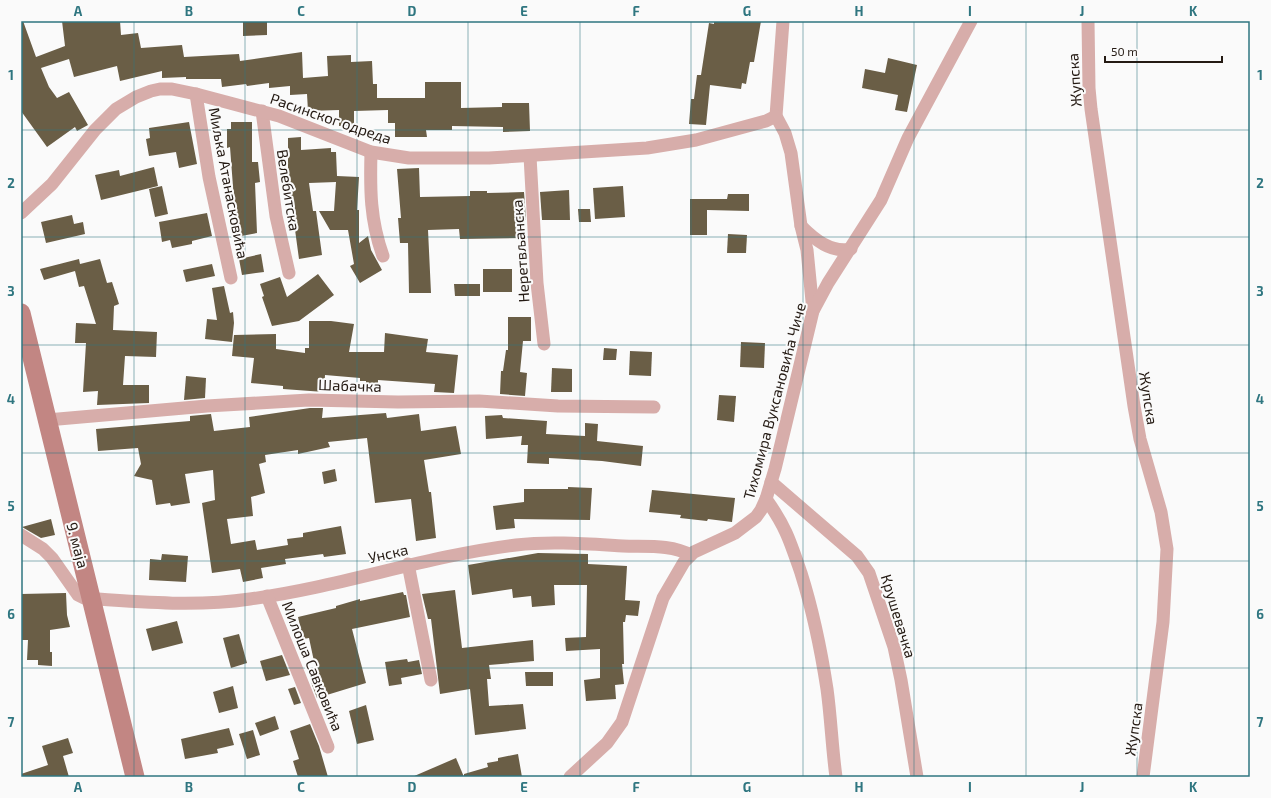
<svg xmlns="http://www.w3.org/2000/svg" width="1271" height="798" viewBox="0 0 1271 798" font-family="'Exo 2',sans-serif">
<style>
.building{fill:#6a5e46}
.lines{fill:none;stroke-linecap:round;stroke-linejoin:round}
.street{stroke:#d7adaa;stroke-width:13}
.secondary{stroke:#c28683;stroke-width:19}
.grid{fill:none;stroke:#2f7680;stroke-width:1;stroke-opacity:0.55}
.labels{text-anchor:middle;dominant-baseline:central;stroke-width:4;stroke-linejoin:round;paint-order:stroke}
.street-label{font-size:15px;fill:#241a13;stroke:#fafafa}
.neatline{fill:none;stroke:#2f7680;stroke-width:1.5}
.grid-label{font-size:13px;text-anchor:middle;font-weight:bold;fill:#2f7680}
</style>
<rect width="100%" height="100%" fill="#fafafa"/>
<!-- building -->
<g class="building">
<path d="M 21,21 L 23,21 L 36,57 L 65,46 L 62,21 L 120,21 L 121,35 L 138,33 L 141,48 L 182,45 L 184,57 L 239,54 L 240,61 L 302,52 L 303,78 L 328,76 L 327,56 L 351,55 L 351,62 L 372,61 L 373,84 L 377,84 L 377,98 L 425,98 L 425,82 L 461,82 L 461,108 L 502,107 L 502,103 L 529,103 L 530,131 L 503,132 L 503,127 L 452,126 L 452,130 L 426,130 L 427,137 L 395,137 L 395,123 L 388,123 L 388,110 L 354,111 L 354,126 L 339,126 L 339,110 L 308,111 L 307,94 L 290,95 L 290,86 L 269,88 L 269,83 L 247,86 L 246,84 L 222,87 L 221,79 L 186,79 L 186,77 L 162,78 L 162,71 L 120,81 L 117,66 L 74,77 L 69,59 L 41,68 L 49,87 L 57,98 L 69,92 L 88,125 L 77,131 L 75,127 L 47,147 L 21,111 Z"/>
<path d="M 243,21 L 267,21 L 267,35 L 243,36 Z"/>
<path d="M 714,21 L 761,21 L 754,62 L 750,62 L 746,84 L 742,83 L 741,89 L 710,85 L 706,125 L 689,124 L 691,99 L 694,99 L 697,75 L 701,75 L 709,23 L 714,24 Z"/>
<path d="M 888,58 L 917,65 L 907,112 L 895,110 L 898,95 L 862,88 L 865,69 L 885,73 Z"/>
<path d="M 189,122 L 197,164 L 179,168 L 176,152 L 149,156 L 146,139 L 150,138 L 149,128 Z"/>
<path d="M 231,122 L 252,122 L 252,162 L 258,162 L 260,182 L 255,183 L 257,233 L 236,237 L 233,213 L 235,213 L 230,147 L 227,148 L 227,129 L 231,129 Z"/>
<path d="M 301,137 L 301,150 L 331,148 L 331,152 L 336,152 L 337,176 L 359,177 L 357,210 L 359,210 L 359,243 L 368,236 L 371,250 L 382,270 L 360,283 L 350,266 L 354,264 L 348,230 L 330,230 L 319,211 L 334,211 L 336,182 L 309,183 L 313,211 L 316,211 L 322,255 L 299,259 L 288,178 L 288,138 Z"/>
<path d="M 154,167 L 158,186 L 101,200 L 95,175 L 119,170 L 120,176 Z"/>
<path d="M 419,168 L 420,197 L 470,196 L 470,191 L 487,191 L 487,193 L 524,192 L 526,220 L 524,220 L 524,238 L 460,239 L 459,229 L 428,230 L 431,293 L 409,293 L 408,243 L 400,243 L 398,218 L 401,218 L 397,169 Z"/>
<path d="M 162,186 L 168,214 L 155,217 L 149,189 Z"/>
<path d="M 623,186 L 625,217 L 595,219 L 593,188 Z"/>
<path d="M 569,190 L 570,220 L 542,220 L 540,192 Z"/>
<path d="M 728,194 L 749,194 L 749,211 L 707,210 L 707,235 L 690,235 L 690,199 L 727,199 Z"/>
<path d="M 578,209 L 590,209 L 591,222 L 579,222 Z"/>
<path d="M 207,213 L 212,236 L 192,241 L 192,244 L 172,248 L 170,240 L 162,242 L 159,222 Z"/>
<path d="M 72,215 L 74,224 L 83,222 L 85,234 L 46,243 L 41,222 Z"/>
<path d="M 728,234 L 747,235 L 746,253 L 727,253 Z"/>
<path d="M 261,254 L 264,272 L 242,275 L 239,259 Z"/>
<path d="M 79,259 L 80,264 L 100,259 L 107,283 L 112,282 L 119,304 L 114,306 L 113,330 L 157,332 L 156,357 L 125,356 L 123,385 L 149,385 L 149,403 L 97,405 L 98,391 L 83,392 L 86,343 L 75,343 L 76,323 L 96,324 L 84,286 L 79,287 L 75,271 L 44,280 L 40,269 Z"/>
<path d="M 212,264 L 215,276 L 186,282 L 183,270 Z"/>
<rect x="483" y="269" width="29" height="23"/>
<path d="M 318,274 L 334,295 L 299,321 L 272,326 L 262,297 L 264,296 L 260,284 L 280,277 L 287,297 Z"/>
<path d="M 454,284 L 480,284 L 480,296 L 455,296 Z"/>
<path d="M 224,286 L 230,313 L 233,312 L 234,323 L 232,342 L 205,339 L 207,319 L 217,320 L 212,288 Z"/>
<path d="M 508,317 L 531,317 L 531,341 L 523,341 L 520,372 L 527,373 L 525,396 L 500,394 L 501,371 L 503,371 L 506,350 L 508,350 Z"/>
<path d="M 309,321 L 331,321 L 354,324 L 349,352 L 384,352 L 385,333 L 428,339 L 426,352 L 458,355 L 454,393 L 434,392 L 435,384 L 378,380 L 378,388 L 366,388 L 366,381 L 360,381 L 360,378 L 325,375 L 324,392 L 283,389 L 283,386 L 251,383 L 254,358 L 232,356 L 234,335 L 276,334 L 276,349 L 305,353 L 305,348 L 309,348 Z"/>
<path d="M 741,342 L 765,343 L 764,368 L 740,367 Z"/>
<path d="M 604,348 L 617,349 L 616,360 L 603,360 Z"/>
<path d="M 630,351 L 652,352 L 651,376 L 629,375 Z"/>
<path d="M 552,368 L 572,369 L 572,392 L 551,392 Z"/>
<path d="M 186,376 L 206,378 L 205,398 L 184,400 Z"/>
<path d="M 719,395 L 736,396 L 734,422 L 717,420 Z"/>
<path d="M 310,408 L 323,408 L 322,418 L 386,413 L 387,418 L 419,414 L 421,431 L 456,426 L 461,454 L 424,460 L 429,492 L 431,492 L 436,538 L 416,541 L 411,499 L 375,503 L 367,438 L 328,442 L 330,447 L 298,454 L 298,450 L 265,455 L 266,462 L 259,464 L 265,493 L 251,497 L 253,516 L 227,519 L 231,544 L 255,540 L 257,550 L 288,545 L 287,539 L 303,537 L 303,533 L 341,526 L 346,554 L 324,557 L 323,554 L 285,559 L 286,564 L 261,568 L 263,578 L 243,582 L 240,569 L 212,573 L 202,503 L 215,500 L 213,470 L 185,474 L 190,503 L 171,506 L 170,503 L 156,505 L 152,480 L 134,476 L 141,464 L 138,448 L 98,451 L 96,429 L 190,421 L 190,416 L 211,414 L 214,431 L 250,427 L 249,417 Z"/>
<path d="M 502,415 L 503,418 L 547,421 L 546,434 L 585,436 L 585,423 L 598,424 L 597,441 L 643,446 L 641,466 L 602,461 L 549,458 L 549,464 L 527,463 L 528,445 L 521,445 L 522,436 L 486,439 L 485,416 Z"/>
<path d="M 335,469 L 337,481 L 324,484 L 322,472 Z"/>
<path d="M 568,487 L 592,488 L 590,520 L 514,519 L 515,528 L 496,530 L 493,506 L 524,502 L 524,489 L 568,489 Z"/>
<path d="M 652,490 L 735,498 L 732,522 L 708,519 L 707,521 L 680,518 L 681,515 L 649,512 Z"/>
<path d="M 51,519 L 55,535 L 41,538 L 22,527 Z"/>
<path d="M 538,553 L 588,554 L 588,564 L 627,566 L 625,600 L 640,601 L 638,616 L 626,615 L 625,622 L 623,622 L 624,664 L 622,664 L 624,684 L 615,685 L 616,699 L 586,701 L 584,680 L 600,678 L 600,649 L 566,651 L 565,638 L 586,637 L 587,585 L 554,585 L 555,605 L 532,607 L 531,596 L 513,598 L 512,589 L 472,595 L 468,565 Z"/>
<path d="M 162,554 L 188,556 L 186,582 L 149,580 L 150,559 L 161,560 Z"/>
<path d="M 455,590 L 462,648 L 533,640 L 534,661 L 489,665 L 491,679 L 487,679 L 489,706 L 523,704 L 526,729 L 475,735 L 470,689 L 440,694 L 431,619 L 428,619 L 422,594 Z"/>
<path d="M 403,592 L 404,595 L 406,595 L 410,617 L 352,629 L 366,683 L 317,698 L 311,682 L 318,680 L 309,638 L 303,639 L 298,617 L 336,608 L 336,606 L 360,599 L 360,601 Z"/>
<path d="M 66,593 L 67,615 L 70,627 L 50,630 L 50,652 L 52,652 L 52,666 L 38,665 L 38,660 L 27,660 L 28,640 L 22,640 L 21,594 Z"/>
<path d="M 177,621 L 183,643 L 152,651 L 146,629 Z"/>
<path d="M 239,634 L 247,663 L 231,668 L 223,638 Z"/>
<path d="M 282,655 L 290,675 L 266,681 L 260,661 Z"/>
<path d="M 407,659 L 408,662 L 419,660 L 422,674 L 401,678 L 402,684 L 389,686 L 385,662 Z"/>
<path d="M 525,672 L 553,672 L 553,686 L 526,686 Z"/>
<path d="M 233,686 L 238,708 L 219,713 L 213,692 Z"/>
<path d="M 295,687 L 301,703 L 294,705 L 288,689 Z"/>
<path d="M 366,705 L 374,740 L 357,744 L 349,711 Z"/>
<path d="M 275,716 L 279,729 L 260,736 L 255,723 Z"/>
<path d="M 310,724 L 319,746 L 328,777 L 298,777 L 293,761 L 299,759 L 290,731 Z"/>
<path d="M 229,728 L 234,745 L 217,749 L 218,753 L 185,759 L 181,739 Z"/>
<path d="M 253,730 L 260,755 L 247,759 L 239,734 Z"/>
<path d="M 68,738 L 73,753 L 63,756 L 69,777 L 21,777 L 21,774 L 48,765 L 42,746 Z"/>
<path d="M 518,754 L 522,777 L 464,777 L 464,774 L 488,767 L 487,763 L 498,761 L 498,758 Z"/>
<path d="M 456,758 L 464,777 L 412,777 Z"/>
</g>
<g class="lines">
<!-- street -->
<g class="street">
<path d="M 783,21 L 776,116 L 785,133 L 791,153 L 801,226 L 807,250 L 813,311"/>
<path d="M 1088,21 L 1089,88 L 1091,109 L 1134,406 L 1140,439 L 1161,512 L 1167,549 L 1163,622 L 1143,777"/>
<path d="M 196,94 L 209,177 L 231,278"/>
<path d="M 262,111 L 276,216 L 289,273"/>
<path d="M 371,152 C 370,189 370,220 383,256"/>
<path d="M 530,156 L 537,283 L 544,344"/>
<path d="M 21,213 L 52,184 L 95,130 L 116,109 L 136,97 L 151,91 L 160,89 L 172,89 L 196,94 L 279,116 L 371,152 L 409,158 L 489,158 L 647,148 L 696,140 L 766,121 L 776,116"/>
<path d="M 801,226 C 815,240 831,253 851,249"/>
<path d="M 47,420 L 207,406 L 309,400 L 398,402 L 479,401 L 558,406 L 654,407"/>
<path d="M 771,482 L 857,556 L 869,573 L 894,647 L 901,680 L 917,777"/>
<path d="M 766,499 C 786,527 790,541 801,573 C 813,611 821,650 827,689 C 831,718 832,748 836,777"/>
<path d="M 21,535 L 43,549 L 52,558 L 78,595 L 84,598 C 139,602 195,607 250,599 C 340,587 426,556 516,545 C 551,541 588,544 623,546 C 644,547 672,544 690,555"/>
<path d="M 408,564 L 431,680"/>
<path d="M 267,596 L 328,747"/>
<path d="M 570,777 L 607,743 L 622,722 L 663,598 L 684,562 L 694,552 L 735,533 L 756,517 L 761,510 L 766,499 L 775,469 L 813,311 L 828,283 L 881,200 L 908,138 L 971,21"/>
</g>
<!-- secondary -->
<path class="secondary" d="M 21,313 L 135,777"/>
</g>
<!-- grid -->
<path class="grid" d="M 134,21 L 134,777M 245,21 L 245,777M 357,21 L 357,777M 468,21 L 468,777M 580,21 L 580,777M 691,21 L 691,777M 803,21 L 803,777M 914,21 L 914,777M 1026,21 L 1026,777M 1137,21 L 1137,777M 21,130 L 1250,130M 21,237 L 1250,237M 21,345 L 1250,345M 21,453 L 1250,453M 21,561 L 1250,561M 21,668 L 1250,668"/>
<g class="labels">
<!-- street labels -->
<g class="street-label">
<text transform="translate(1074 80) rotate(-94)">Жупска</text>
<text transform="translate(331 118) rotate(19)">Расинског одреда</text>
<text transform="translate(229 183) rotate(79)">Миљка Атанасковића</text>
<text transform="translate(289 190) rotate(81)">Велебитска</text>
<text transform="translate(520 251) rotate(-94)">Неретвљанска</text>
<text transform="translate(350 385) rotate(2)">Шабачка</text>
<text transform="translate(1149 398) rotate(81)">Жупска</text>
<text transform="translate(774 401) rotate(-75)">Тихомира Вуксановића Чиче</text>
<text transform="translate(78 545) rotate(75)">9. маја</text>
<text transform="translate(388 553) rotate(-13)">Унска</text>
<text transform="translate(899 616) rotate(73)">Крушевачка</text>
<text transform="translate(313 666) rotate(68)">Милоша Савковића</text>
<text transform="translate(1133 729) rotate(-82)">Жупска</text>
</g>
</g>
<!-- border -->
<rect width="1271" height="798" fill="none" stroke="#fafafa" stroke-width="44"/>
<!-- scale -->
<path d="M1105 56v6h117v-6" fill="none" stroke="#241a13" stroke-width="2"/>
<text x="1111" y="56" font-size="12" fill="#241a13" stroke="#fafafa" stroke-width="3" paint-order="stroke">50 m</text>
<rect x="22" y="22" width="1227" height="754" class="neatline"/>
<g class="grid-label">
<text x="78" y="16">A</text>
<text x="189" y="16">B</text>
<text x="301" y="16">C</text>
<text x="412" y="16">D</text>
<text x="524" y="16">E</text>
<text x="636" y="16">F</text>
<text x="747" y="16">G</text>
<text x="859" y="16">H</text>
<text x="970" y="16">I</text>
<text x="1082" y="16">J</text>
<text x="1193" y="16">K</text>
<text x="11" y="80">1</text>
<text x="1260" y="80">1</text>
<text x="11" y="188">2</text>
<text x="1260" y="188">2</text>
<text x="11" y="296">3</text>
<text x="1260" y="296">3</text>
<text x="11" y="404">4</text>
<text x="1260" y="404">4</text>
<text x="11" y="511">5</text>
<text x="1260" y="511">5</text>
<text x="11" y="619">6</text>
<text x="1260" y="619">6</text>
<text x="11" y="727">7</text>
<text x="1260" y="727">7</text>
<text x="78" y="792">A</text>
<text x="189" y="792">B</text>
<text x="301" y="792">C</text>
<text x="412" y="792">D</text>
<text x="524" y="792">E</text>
<text x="636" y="792">F</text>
<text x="747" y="792">G</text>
<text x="859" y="792">H</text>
<text x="970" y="792">I</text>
<text x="1082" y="792">J</text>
<text x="1193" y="792">K</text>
</g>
</svg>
